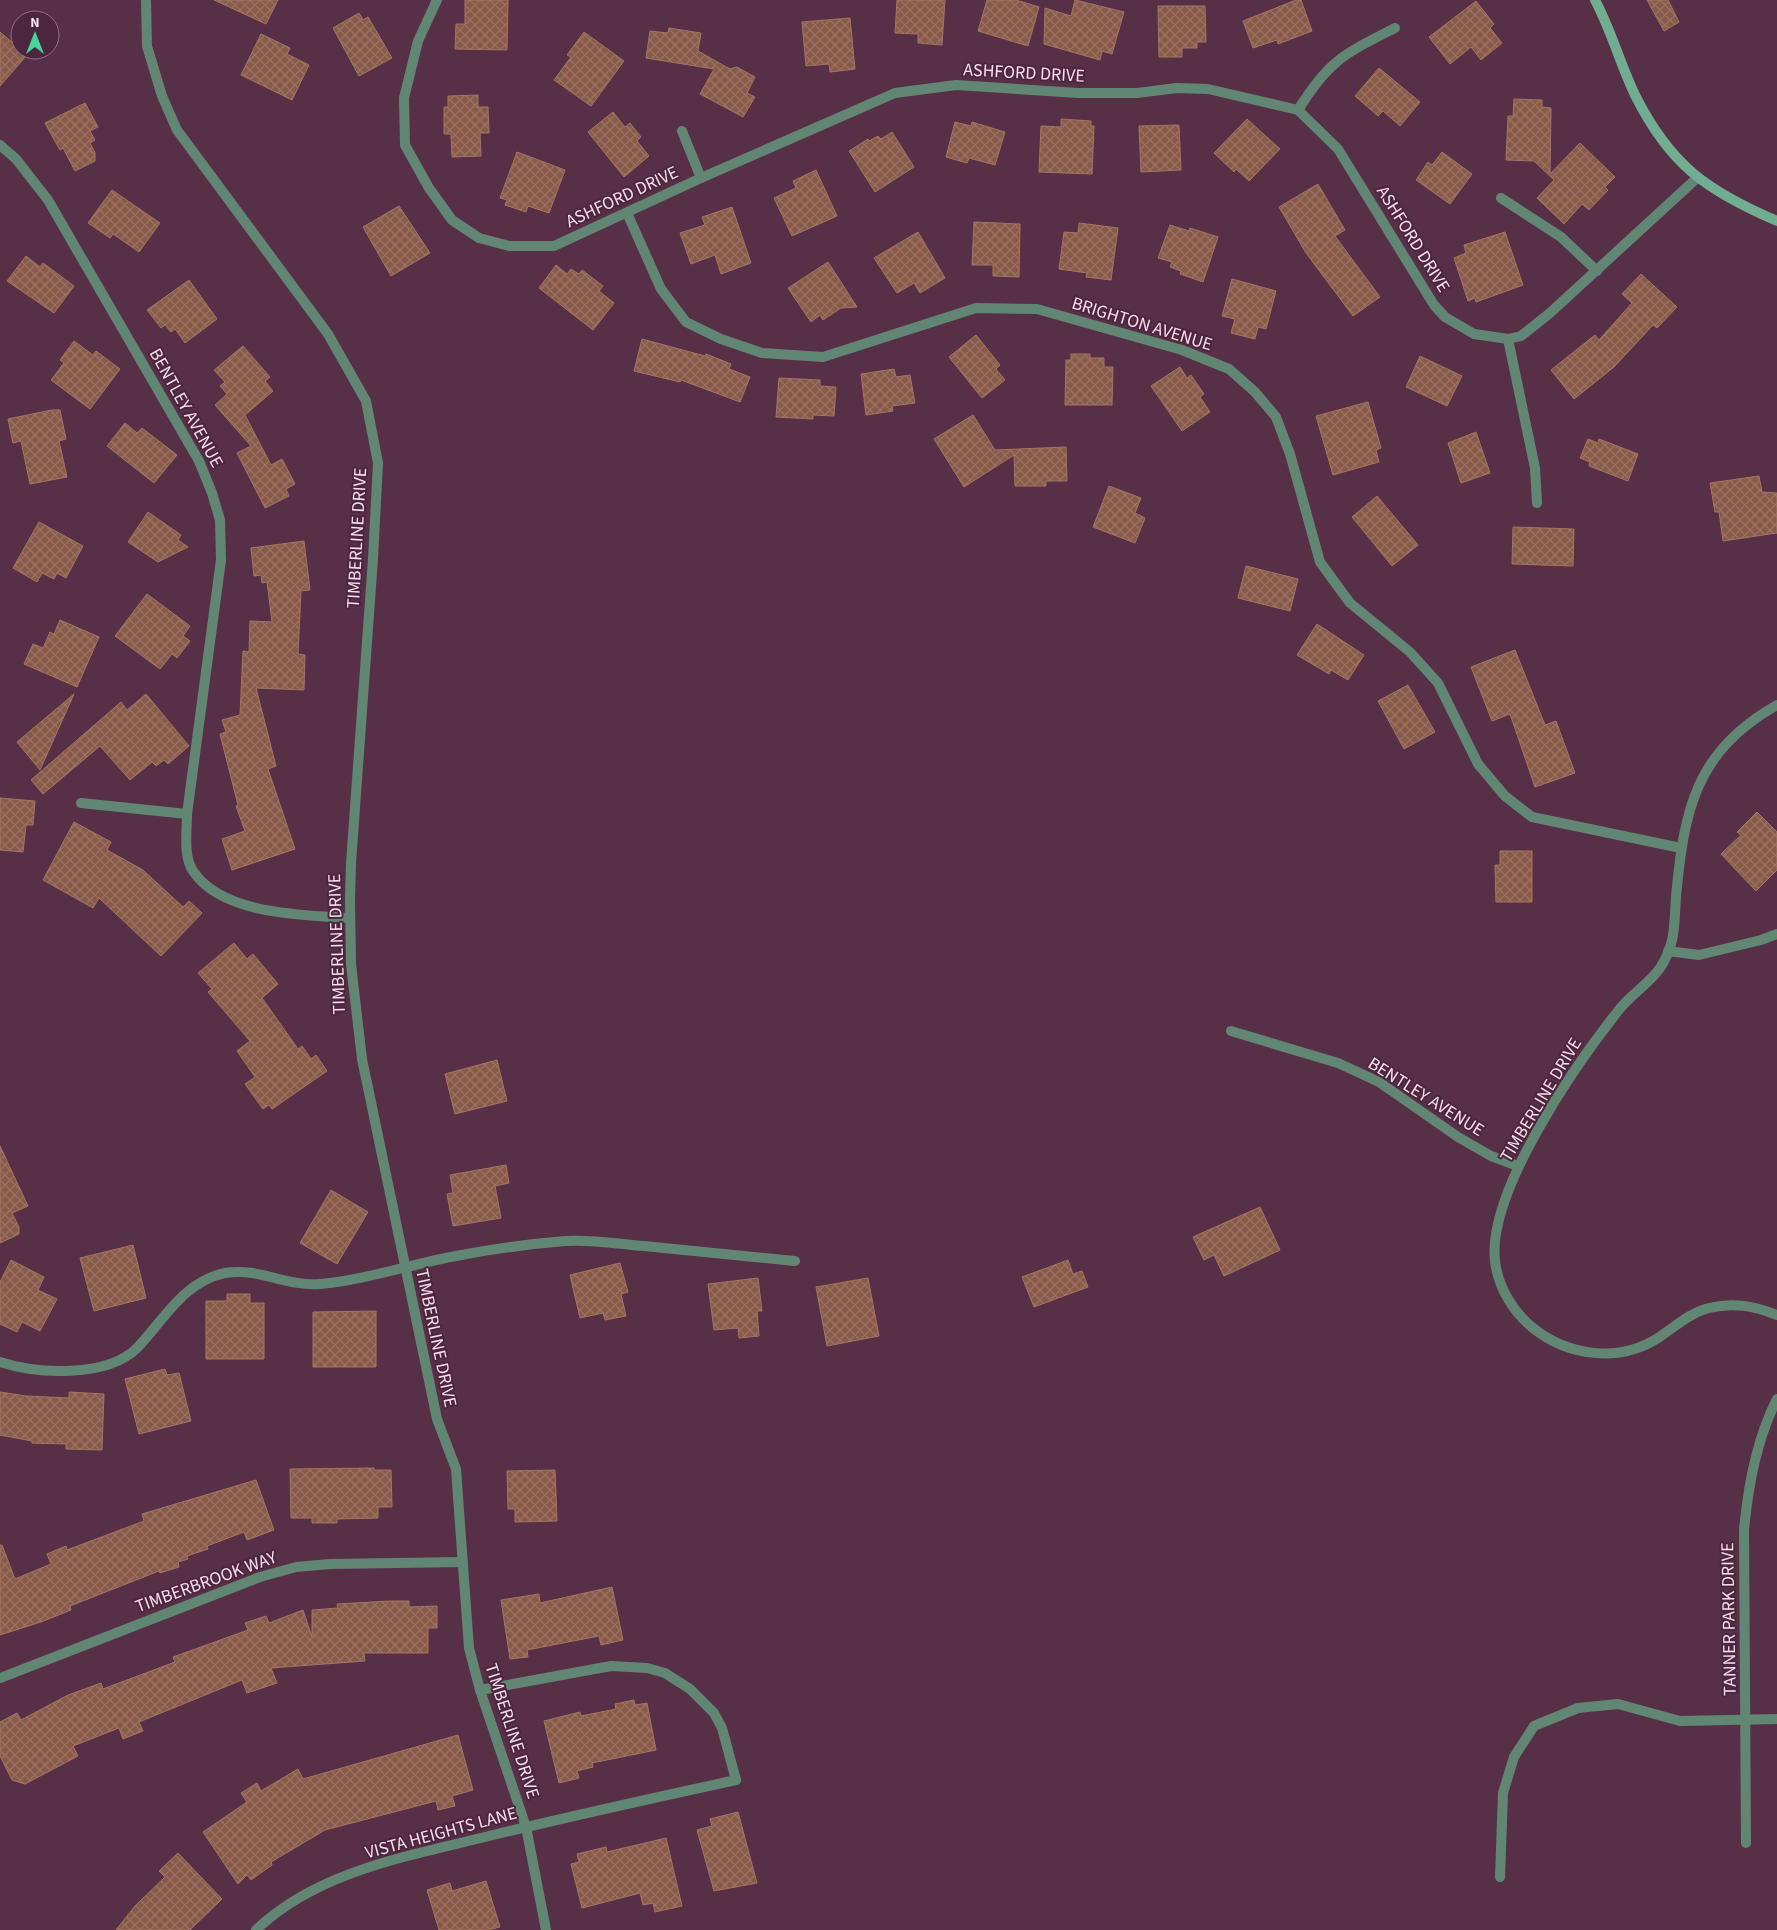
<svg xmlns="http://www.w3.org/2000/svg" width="1777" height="1930" viewBox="0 0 1777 1930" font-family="'Source Sans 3',sans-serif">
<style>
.building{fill:url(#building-cross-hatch);stroke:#a57561}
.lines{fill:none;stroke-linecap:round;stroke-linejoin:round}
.lane{stroke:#618774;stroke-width:10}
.street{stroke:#618774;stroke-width:10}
.secondary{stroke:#71ae91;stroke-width:10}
.labels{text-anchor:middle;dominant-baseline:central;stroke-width:4;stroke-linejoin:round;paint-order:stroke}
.street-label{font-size:18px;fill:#f8deec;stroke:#4c263e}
</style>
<defs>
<pattern id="building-cross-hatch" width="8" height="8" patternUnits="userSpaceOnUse" patternTransform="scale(1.25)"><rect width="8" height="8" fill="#885a48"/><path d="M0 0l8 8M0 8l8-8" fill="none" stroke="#9a7163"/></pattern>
</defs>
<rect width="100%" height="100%" fill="#573048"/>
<!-- building -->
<g class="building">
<path d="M 214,0 L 278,0 L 266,24 Z"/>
<path d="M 465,0 L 508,0 L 507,50 L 455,49 L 456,24 L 465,24 Z"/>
<path d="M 897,0 L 945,0 L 942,45 L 918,43 L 918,34 L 895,33 Z"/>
<path d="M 987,0 L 1016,0 L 1039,7 L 1028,46 L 978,31 Z"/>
<path d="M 1075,0 L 1124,12 L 1112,54 L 1102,51 L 1100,60 L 1044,44 L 1045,8 L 1071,16 Z"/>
<path d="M 1296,0 L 1301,0 L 1312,31 L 1278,44 L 1277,40 L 1253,48 L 1243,21 Z"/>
<path d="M 1647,0 L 1668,0 L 1679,22 L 1664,31 Z"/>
<path d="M 1476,1 L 1494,24 L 1490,28 L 1502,43 L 1481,60 L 1471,47 L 1450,64 L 1429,37 Z"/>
<path d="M 1158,6 L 1205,6 L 1206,42 L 1197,42 L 1197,48 L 1182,48 L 1182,57 L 1159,57 Z"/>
<path d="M 359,13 L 363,20 L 368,17 L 392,58 L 359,76 L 333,28 Z"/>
<path d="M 850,18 L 855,69 L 830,72 L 829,64 L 806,66 L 802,22 Z"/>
<path d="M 669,28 L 701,33 L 698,51 L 730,69 L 737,67 L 755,77 L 747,93 L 755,97 L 743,117 L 700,94 L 714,69 L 646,58 L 650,31 L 668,33 Z"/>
<path d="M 0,32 L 27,55 L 0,86 Z"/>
<path d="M 584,32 L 624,61 L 591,106 L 554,80 L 571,57 L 567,55 Z"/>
<path d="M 261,34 L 290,48 L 287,54 L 309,65 L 292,100 L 241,75 Z"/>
<path d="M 1379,68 L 1420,102 L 1400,126 L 1383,111 L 1378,116 L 1355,96 Z"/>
<path d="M 478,95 L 478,107 L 488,107 L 489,133 L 480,133 L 481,156 L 452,157 L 451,134 L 444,134 L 444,107 L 448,107 L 448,96 Z"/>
<path d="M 1514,99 L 1542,100 L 1542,107 L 1551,108 L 1550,174 L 1580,143 L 1615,177 L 1605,187 L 1608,190 L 1589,210 L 1582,204 L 1564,224 L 1537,198 L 1554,180 L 1534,161 L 1506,160 L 1508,116 L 1513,116 Z"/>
<path d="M 85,103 L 98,127 L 90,131 L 95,140 L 90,143 L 95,153 L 95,161 L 75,171 L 63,148 L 60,150 L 45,123 Z"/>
<path d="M 613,112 L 625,127 L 630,123 L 641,137 L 637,141 L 649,156 L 624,177 L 588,132 Z"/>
<path d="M 1061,119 L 1091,121 L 1091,126 L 1094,126 L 1092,174 L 1039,172 L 1041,126 L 1061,127 Z"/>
<path d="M 1247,119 L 1280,149 L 1249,181 L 1236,169 L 1234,172 L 1214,153 Z"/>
<path d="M 955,122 L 971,126 L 972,122 L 1005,132 L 995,165 L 969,158 L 967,163 L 946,157 Z"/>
<path d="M 1179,125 L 1181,170 L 1141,172 L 1139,126 Z"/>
<path d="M 892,132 L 914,167 L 875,192 L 849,151 L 868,139 L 869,141 L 878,136 L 881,139 Z"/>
<path d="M 517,152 L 565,170 L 549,213 L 528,206 L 526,212 L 505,205 L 507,200 L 500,198 Z"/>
<path d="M 1442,152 L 1472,174 L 1450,204 L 1416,180 L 1428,162 L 1432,165 Z"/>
<path d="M 816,170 L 837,216 L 792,236 L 774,198 L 796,188 L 793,181 Z"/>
<path d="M 1318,184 L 1345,230 L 1335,236 L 1380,297 L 1353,316 L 1306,253 L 1279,207 Z"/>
<path d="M 112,190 L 160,223 L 139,252 L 113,234 L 110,238 L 88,223 Z"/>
<path d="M 399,206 L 430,253 L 391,276 L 363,227 Z"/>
<path d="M 732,207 L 751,263 L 721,274 L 715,255 L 691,264 L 680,233 L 705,225 L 702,217 Z"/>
<path d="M 974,222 L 1020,224 L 1019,277 L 993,276 L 993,265 L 972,265 Z"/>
<path d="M 1079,223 L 1118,228 L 1111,280 L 1086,277 L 1087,273 L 1059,269 L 1064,232 L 1078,233 Z"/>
<path d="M 1170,225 L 1189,231 L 1190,228 L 1218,237 L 1203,282 L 1180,274 L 1181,271 L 1170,267 L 1172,262 L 1158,258 Z"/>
<path d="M 918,232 L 945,278 L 920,293 L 914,283 L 897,293 L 874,258 Z"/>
<path d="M 1505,232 L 1523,285 L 1476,302 L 1475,298 L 1468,301 L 1454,258 L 1466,253 L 1464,245 Z"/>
<path d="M 26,256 L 40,267 L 43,263 L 74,286 L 54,313 L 7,281 Z"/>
<path d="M 828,262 L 857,307 L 841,308 L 823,320 L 820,315 L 811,322 L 788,288 Z"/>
<path d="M 556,265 L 567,274 L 571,269 L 579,274 L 582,270 L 603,286 L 599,291 L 614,303 L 593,330 L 539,288 Z"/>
<path d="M 1641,274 L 1677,307 L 1657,328 L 1653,325 L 1614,367 L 1574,399 L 1551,370 L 1595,335 L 1599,340 L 1632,303 L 1622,294 Z"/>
<path d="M 1232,279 L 1276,291 L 1266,329 L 1258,327 L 1255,339 L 1231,333 L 1235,319 L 1222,316 Z"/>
<path d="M 189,280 L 217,319 L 185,343 L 175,329 L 171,332 L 165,325 L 161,328 L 147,310 Z"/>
<path d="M 976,335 L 1000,365 L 996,369 L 1005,380 L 982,398 L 949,357 Z"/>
<path d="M 642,339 L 705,356 L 706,354 L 731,364 L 729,369 L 750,377 L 740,402 L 681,380 L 680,382 L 634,371 Z"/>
<path d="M 74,341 L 93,355 L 96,351 L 120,369 L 90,409 L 51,380 L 64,363 L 60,360 Z"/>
<path d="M 243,346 L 270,377 L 265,381 L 273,391 L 245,415 L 271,465 L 282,459 L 295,484 L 286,489 L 289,496 L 265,508 L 237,453 L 251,446 L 215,405 L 227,394 L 220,386 L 225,382 L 214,370 Z"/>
<path d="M 1071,354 L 1090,354 L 1090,358 L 1104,358 L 1104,367 L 1113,367 L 1112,405 L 1065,405 L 1066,360 L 1071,360 Z"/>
<path d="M 1420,356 L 1462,376 L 1447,406 L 1406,387 Z"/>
<path d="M 1180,367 L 1187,378 L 1191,375 L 1204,394 L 1200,397 L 1210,412 L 1182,431 L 1151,386 Z"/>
<path d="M 894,369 L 896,377 L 910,375 L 915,403 L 892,406 L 893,411 L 866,415 L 861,374 Z"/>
<path d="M 779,378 L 820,380 L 820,386 L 836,387 L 834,416 L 813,415 L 813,419 L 776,417 Z"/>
<path d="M 1368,402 L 1381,448 L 1376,450 L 1379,462 L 1333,475 L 1316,416 Z"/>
<path d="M 52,410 L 60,410 L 66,439 L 59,441 L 67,477 L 30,484 L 21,441 L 13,443 L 8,419 Z"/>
<path d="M 973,415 L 995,450 L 1066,447 L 1067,481 L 1046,481 L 1046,486 L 1015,486 L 1014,455 L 964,487 L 934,439 Z"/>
<path d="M 125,423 L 137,433 L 142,428 L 177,455 L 154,483 L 107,446 Z"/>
<path d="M 1476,432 L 1490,473 L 1461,483 L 1448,443 Z"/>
<path d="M 1588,439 L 1598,443 L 1599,439 L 1638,454 L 1628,481 L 1589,466 L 1590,462 L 1580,458 Z"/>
<path d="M 1759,476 L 1762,492 L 1777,493 L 1777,533 L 1723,541 L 1719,512 L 1715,512 L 1710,483 Z"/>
<path d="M 1109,486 L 1141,498 L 1135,513 L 1145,518 L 1135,543 L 1093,527 Z"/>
<path d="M 1377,496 L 1418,545 L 1392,566 L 1352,517 Z"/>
<path d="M 148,512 L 181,535 L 178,540 L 188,547 L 158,562 L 128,542 Z"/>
<path d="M 39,522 L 83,546 L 66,578 L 57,573 L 54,579 L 42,573 L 37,582 L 13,568 Z"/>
<path d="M 1513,527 L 1574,529 L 1573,566 L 1512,564 Z"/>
<path d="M 304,541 L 310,590 L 301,591 L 298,654 L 305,655 L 304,690 L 256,688 L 276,766 L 268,769 L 295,849 L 232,870 L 222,839 L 245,831 L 236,806 L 238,805 L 220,734 L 226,732 L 222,720 L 240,715 L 243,651 L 249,652 L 250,621 L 272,622 L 267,582 L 262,583 L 261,575 L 254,576 L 251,548 Z"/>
<path d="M 1246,566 L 1298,579 L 1290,611 L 1238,598 Z"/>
<path d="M 147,594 L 190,626 L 183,636 L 190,641 L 177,658 L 172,654 L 160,669 L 115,636 Z"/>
<path d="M 60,620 L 99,637 L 77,687 L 24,664 L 33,644 L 43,648 L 50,632 L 54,634 Z"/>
<path d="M 1317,624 L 1364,655 L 1348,680 L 1331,670 L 1329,674 L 1297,655 Z"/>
<path d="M 1515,650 L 1545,725 L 1556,721 L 1575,773 L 1535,787 L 1510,714 L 1492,721 L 1471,667 Z"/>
<path d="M 1408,685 L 1435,732 L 1404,749 L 1378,701 Z"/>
<path d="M 74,694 L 40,770 L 17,742 Z"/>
<path d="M 146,694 L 189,746 L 168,764 L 164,760 L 156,766 L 152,762 L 130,780 L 100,746 L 43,794 L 31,780 L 121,702 L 127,710 Z"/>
<path d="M 0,798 L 35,801 L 33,825 L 26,825 L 23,852 L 0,850 Z"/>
<path d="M 1757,812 L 1777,832 L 1777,870 L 1756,891 L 1721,854 L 1741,835 L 1737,832 Z"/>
<path d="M 74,822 L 111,842 L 107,850 L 143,870 L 183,907 L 189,901 L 202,913 L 161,956 L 99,898 L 93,908 L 43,880 Z"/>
<path d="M 1500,851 L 1532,851 L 1532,902 L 1496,902 L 1495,865 L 1500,865 Z"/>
<path d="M 234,943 L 247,959 L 253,954 L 278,984 L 262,998 L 298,1049 L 302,1046 L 311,1059 L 316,1055 L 327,1071 L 272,1109 L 269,1105 L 263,1109 L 245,1084 L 255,1077 L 237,1051 L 250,1041 L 208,992 L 212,989 L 198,973 Z"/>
<path d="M 497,1060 L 507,1101 L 455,1114 L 445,1074 Z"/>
<path d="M 0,1146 L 28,1206 L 12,1213 L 19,1227 L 19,1234 L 0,1243 Z"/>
<path d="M 506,1165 L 509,1183 L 495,1186 L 501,1218 L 453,1226 L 447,1194 L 453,1193 L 450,1175 Z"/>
<path d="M 331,1190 L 368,1212 L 337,1264 L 300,1243 Z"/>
<path d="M 1260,1207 L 1280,1250 L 1224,1276 L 1214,1255 L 1204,1260 L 1193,1237 Z"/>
<path d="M 133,1245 L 146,1298 L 94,1311 L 80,1258 Z"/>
<path d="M 11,1260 L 44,1277 L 38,1290 L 57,1299 L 40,1331 L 22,1322 L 17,1332 L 0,1324 L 0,1282 Z"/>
<path d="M 1068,1260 L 1073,1274 L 1082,1271 L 1088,1287 L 1034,1307 L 1022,1277 Z"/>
<path d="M 620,1263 L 628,1292 L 621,1294 L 626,1316 L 605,1320 L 603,1313 L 580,1318 L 570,1275 Z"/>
<path d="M 758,1278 L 762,1311 L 757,1311 L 759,1336 L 739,1338 L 738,1328 L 714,1330 L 708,1284 Z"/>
<path d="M 868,1278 L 879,1336 L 827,1346 L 816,1287 Z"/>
<path d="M 227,1294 L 250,1294 L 250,1303 L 264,1303 L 264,1359 L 206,1359 L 206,1301 L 227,1301 Z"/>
<path d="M 376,1311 L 376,1367 L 313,1367 L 313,1312 Z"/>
<path d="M 165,1369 L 167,1375 L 179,1373 L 191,1421 L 139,1434 L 125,1379 Z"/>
<path d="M 0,1392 L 26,1396 L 69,1398 L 69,1392 L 104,1394 L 102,1450 L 66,1449 L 66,1444 L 32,1443 L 32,1441 L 0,1435 Z"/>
<path d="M 374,1468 L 374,1470 L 391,1470 L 392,1507 L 378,1507 L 378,1518 L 337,1519 L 337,1523 L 312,1523 L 312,1518 L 291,1518 L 290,1469 Z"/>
<path d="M 555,1470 L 557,1521 L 515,1522 L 515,1509 L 508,1509 L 507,1471 Z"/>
<path d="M 256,1480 L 274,1530 L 247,1540 L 244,1532 L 207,1546 L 208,1549 L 187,1556 L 188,1559 L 178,1562 L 179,1567 L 160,1573 L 159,1571 L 70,1606 L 71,1610 L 41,1622 L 0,1635 L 0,1545 L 2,1545 L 15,1579 L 51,1564 L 47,1554 L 66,1546 L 67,1550 L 144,1521 L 142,1514 Z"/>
<path d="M 612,1587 L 623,1640 L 601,1645 L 599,1636 L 527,1650 L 528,1657 L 510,1659 L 501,1600 L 539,1594 L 540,1603 Z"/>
<path d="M 390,1601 L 409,1601 L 409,1607 L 437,1606 L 437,1628 L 428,1628 L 428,1653 L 364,1653 L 365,1661 L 271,1668 L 277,1683 L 247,1693 L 242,1680 L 139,1722 L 143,1731 L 123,1739 L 119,1728 L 73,1746 L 78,1756 L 25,1784 L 12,1780 L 0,1756 L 0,1722 L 17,1713 L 21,1720 L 68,1695 L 101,1683 L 103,1689 L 175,1662 L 173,1657 L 248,1630 L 245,1623 L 266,1616 L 269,1623 L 303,1610 L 312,1637 L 312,1610 L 338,1608 L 337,1604 Z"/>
<path d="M 634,1700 L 635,1705 L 647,1703 L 656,1750 L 592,1763 L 593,1767 L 577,1771 L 579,1778 L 559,1783 L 544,1721 L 580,1712 L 581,1716 L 616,1709 L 615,1704 Z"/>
<path d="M 458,1735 L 473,1790 L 452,1796 L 455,1806 L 438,1810 L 436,1801 L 325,1830 L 271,1862 L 272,1865 L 251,1880 L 247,1875 L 238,1884 L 203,1832 L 247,1802 L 241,1793 L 257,1783 L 261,1791 L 298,1769 L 303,1779 Z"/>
<path d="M 738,1812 L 757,1883 L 714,1891 L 697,1830 L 712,1826 L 710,1819 Z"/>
<path d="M 666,1838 L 682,1906 L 655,1912 L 653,1903 L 643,1905 L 640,1893 L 582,1908 L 571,1864 L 579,1862 L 577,1854 L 606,1847 L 607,1852 Z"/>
<path d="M 178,1853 L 222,1899 L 190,1930 L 116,1930 L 135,1906 L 165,1877 L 159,1871 Z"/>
<path d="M 486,1881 L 500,1927 L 488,1930 L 439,1930 L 427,1890 L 450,1883 L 452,1891 Z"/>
</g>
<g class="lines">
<!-- lane -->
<path class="lane" d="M 480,1690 L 611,1666 L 647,1668 L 665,1673 L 690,1689 L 714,1713 L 722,1728 L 736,1780"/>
<!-- street -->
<g class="street">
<path d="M 146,0 L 147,46 L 162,96 L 177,130 L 328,334 L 366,401 L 378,463 L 373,559 L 351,863 L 350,901 L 351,964 L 362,1059 L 437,1419 L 456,1469 L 469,1648 L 480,1690 L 526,1827 L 546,1930"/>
<path d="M 437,0 L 418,41 L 404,98 L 405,145 L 429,188 L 452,220 L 479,238 L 509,246 L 554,246 L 701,178 L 895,93 L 956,85 L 1078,93 L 1137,93 L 1177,88 L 1208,89 L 1298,110 L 1338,149 L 1434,305 L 1445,317 L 1474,334 L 1508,339 L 1521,336 L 1550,313 L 1697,178"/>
<path d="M 1298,110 C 1329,60 1344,54 1395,28"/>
<path d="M 682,131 L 701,178"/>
<path d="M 0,145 L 16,159 L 48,200 L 199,461 L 212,493 L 220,520 L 221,560 L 187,814 C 187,831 183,856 193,871 C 222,915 304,915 350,918"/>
<path d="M 1501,198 L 1561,237 L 1597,271"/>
<path d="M 627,213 L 661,289 L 686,322 L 721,339 L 762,353 L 823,357 L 976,308 L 1037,309 L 1182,350 L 1229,369 L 1255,392 L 1276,417 L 1290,454 L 1320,562 L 1350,603 L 1410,652 L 1438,683 L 1478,764 L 1505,796 L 1532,817 L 1681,848"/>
<path d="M 1508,339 L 1535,468 L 1537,503"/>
<path d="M 1777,705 C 1695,751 1684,811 1676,897 C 1674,924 1676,944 1660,968 C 1649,984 1630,995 1618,1011 C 1576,1064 1487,1192 1495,1261 C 1498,1287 1513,1312 1533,1328 C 1568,1356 1619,1363 1658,1338 C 1675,1327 1689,1313 1709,1308 C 1734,1302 1754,1306 1777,1315"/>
<path d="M 81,803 L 187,814"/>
<path d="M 1668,951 L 1699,955 L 1761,940 L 1777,934"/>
<path d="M 1231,1031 L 1338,1063 L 1379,1082 L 1458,1137 L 1491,1156 L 1518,1166"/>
<path d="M 0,1362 C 37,1374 107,1378 137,1348 C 163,1321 184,1281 225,1273 C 258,1267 287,1287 320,1284 C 366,1280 411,1264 456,1256 C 492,1249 529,1244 565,1241 C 591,1239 618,1244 644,1246 C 695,1251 745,1256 795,1261"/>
<path d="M 0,1678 L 260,1577 L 296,1567 L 330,1564 L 463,1562"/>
<path d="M 1746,1843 L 1744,1530 C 1748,1486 1756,1440 1777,1399"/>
<path d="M 1500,1877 L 1503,1793 L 1514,1757 L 1534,1726 L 1578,1708 L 1618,1704 L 1680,1721 L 1777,1719"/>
<path d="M 256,1930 C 317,1871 409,1856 489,1836 C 571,1816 653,1798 736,1780"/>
</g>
<!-- secondary -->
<path class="secondary" d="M 1595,0 C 1612,32 1620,64 1635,95 C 1670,165 1707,191 1777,221"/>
</g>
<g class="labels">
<!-- street labels -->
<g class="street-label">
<text transform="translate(1024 73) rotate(3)">ASHFORD DRIVE</text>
<text transform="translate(622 197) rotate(-25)">ASHFORD DRIVE</text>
<text transform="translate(1413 239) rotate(58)">ASHFORD DRIVE</text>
<text transform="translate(1142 324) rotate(17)">BRIGHTON AVENUE</text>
<text transform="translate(186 408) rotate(61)">BENTLEY AVENUE</text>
<text transform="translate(357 538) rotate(-87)">TIMBERLINE DRIVE</text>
<text transform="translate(337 944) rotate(-92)">TIMBERLINE DRIVE</text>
<text transform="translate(1426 1097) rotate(32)">BENTLEY AVENUE</text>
<text transform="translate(1541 1100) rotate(-59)">TIMBERLINE DRIVE</text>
<text transform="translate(436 1338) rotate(78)">TIMBERLINE DRIVE</text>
<text transform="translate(206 1582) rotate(-20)">TIMBERBROOK WAY</text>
<text transform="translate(1729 1619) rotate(-91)">TANNER PARK DRIVE</text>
<text transform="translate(512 1731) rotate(72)">TIMBERLINE DRIVE</text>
<text transform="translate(441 1833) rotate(-15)">VISTA HEIGHTS LANE</text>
</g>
</g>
<!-- north arrow -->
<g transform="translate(35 35)"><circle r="24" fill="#4c263e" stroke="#917084"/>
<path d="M0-4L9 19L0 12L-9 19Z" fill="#48d49d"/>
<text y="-8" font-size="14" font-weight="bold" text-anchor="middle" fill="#f8deec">N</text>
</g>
</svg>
